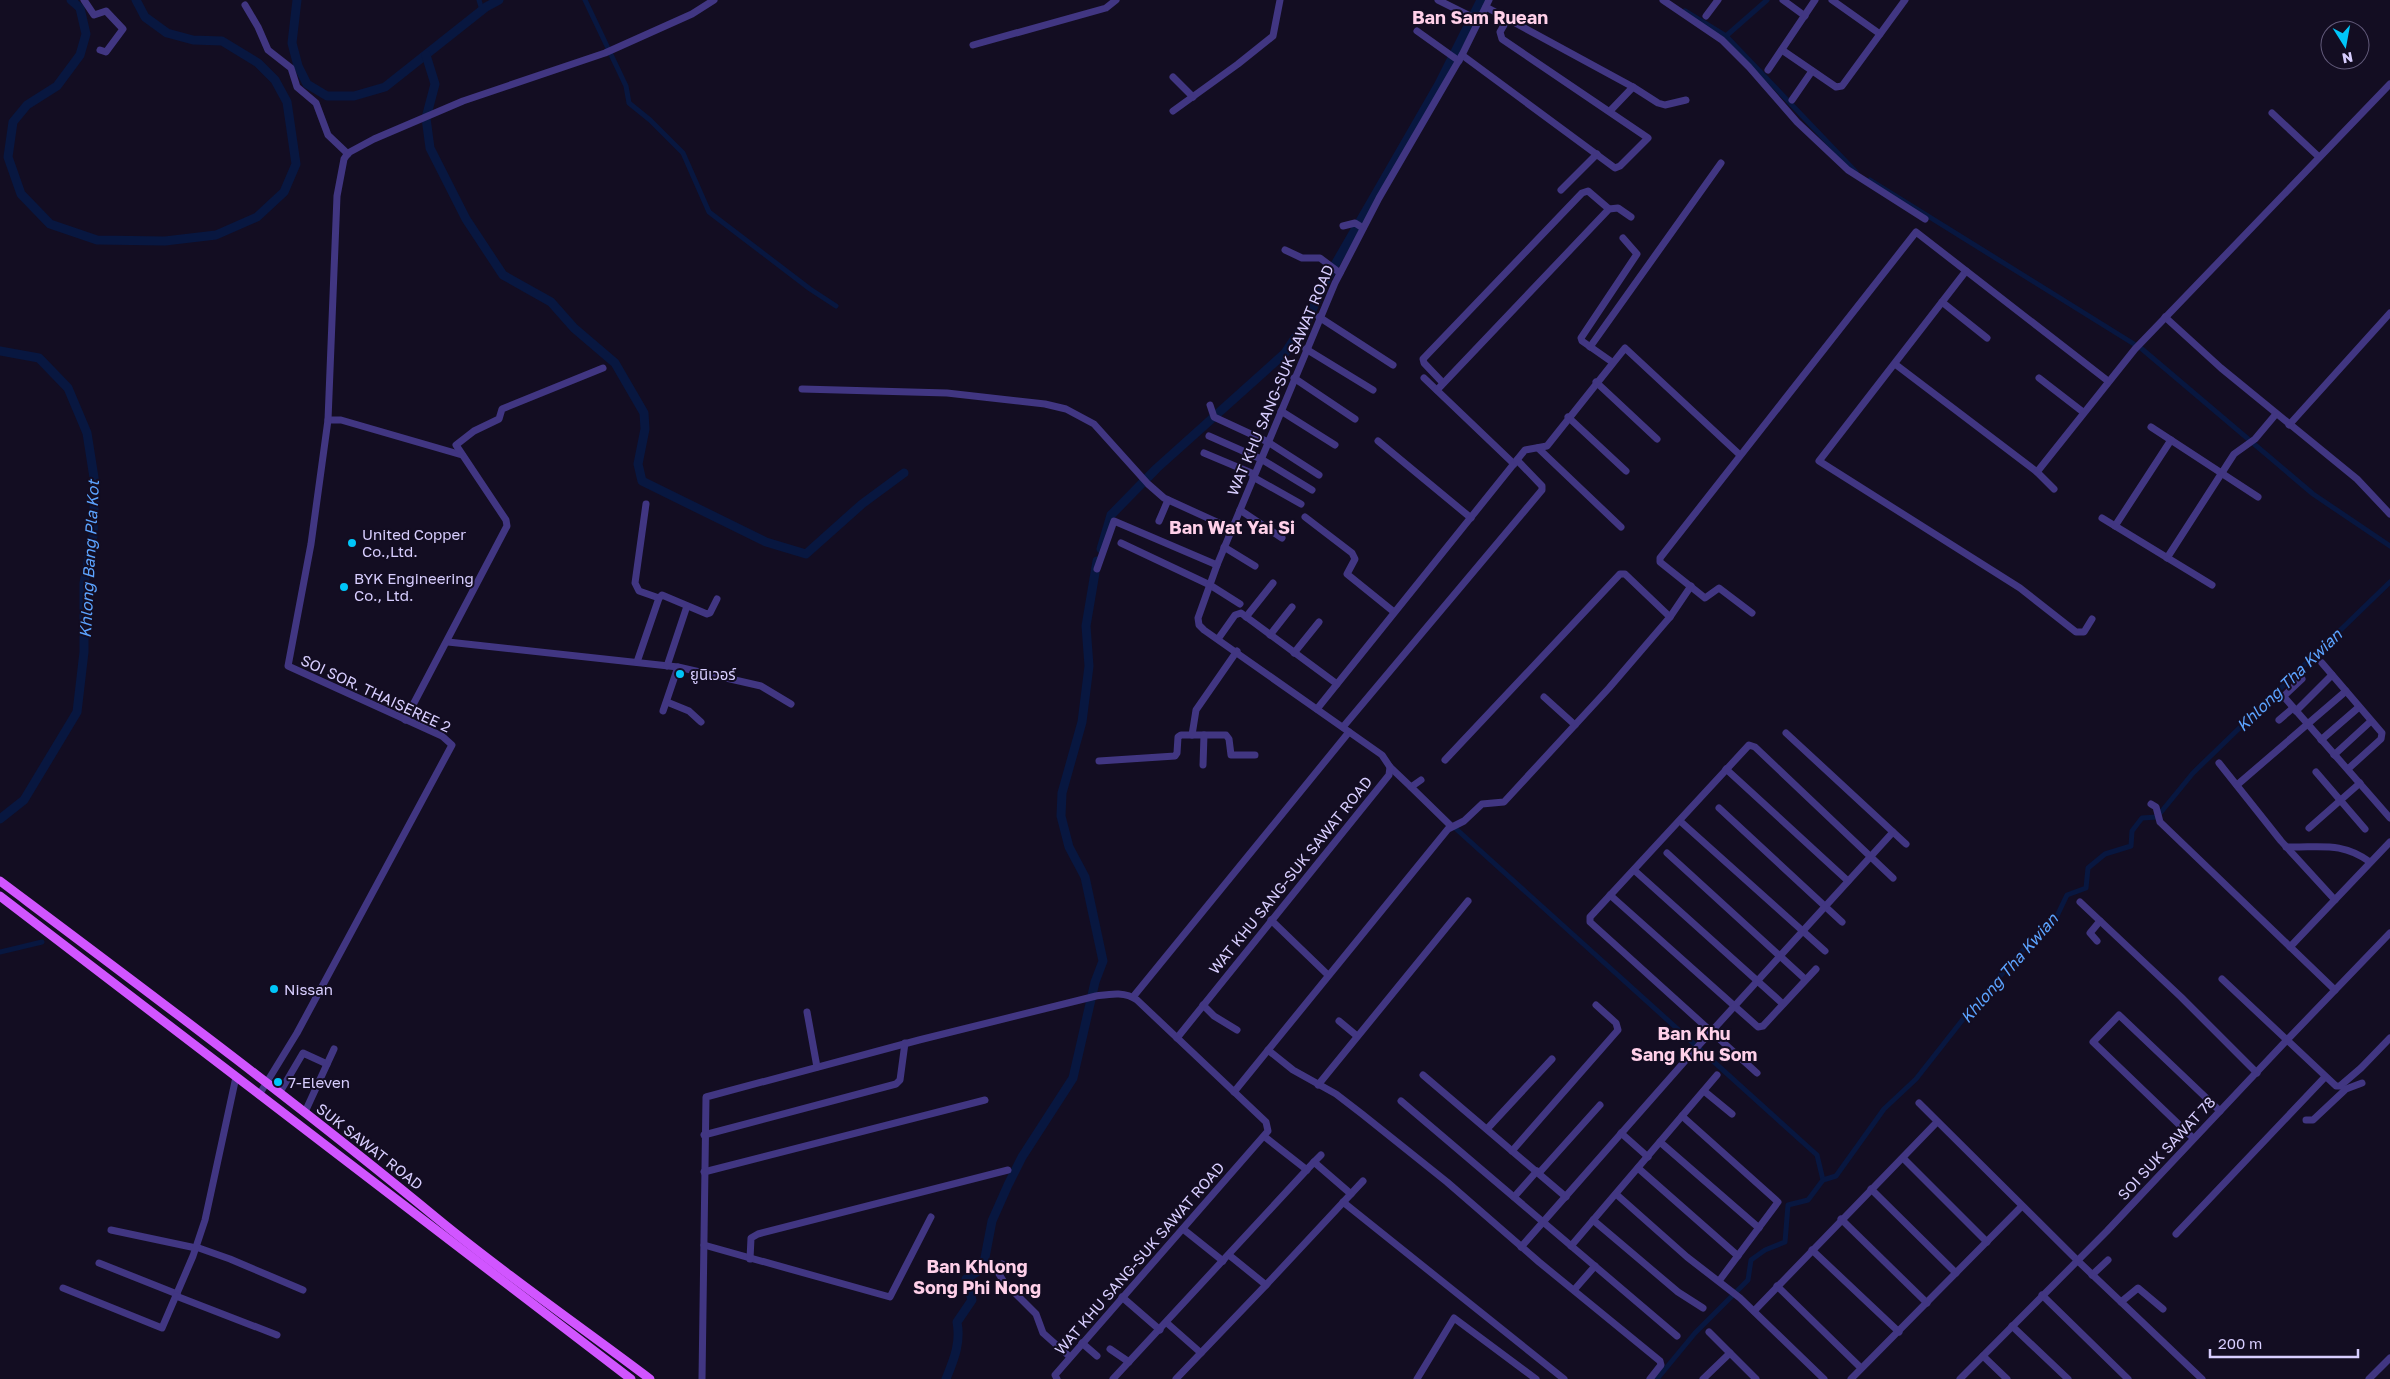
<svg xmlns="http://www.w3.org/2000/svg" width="2390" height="1379" viewBox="0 0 2390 1379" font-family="'Golos Text','Noto Sans Thai',sans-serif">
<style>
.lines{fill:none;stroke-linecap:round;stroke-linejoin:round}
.canal{stroke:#081740;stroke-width:5}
.river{stroke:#081740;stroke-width:9}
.minor{stroke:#413682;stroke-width:7}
.major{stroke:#d155ff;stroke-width:9}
.poi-dot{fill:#00c6f9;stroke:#130d22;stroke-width:2}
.labels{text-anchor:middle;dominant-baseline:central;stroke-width:4;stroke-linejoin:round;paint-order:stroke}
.street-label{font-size:15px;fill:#d8ceff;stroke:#130d22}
.poi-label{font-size:15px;fill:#d8ceff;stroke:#130d22;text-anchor:start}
.water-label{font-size:16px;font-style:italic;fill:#5ca3ff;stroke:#130d22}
.quarter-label{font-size:18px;font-weight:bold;fill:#ffd0e9;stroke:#130d22}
</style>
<rect width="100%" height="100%" fill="#130d22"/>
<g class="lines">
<!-- canal -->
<g class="canal">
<path d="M 479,0 L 482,10"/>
<path d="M 585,0 L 626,86 L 629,103 L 650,120 L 683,153 L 709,212 L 810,289 L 836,306"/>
<path d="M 1685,11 L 1726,36 L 1856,172"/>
<path d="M 1726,36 L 1767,0"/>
<path d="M 1870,180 L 2142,349 L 2313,494 L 2390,546"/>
<path d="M 1454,827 L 1817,1155 L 1823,1180"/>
<path d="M 0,952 L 42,942"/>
<path d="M 1657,1379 L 1695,1333 L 1748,1280 L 1751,1260 L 1765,1250 L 1785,1242 L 1788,1205 L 1808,1200 L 1823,1180 L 1836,1176 L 1884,1109 L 1916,1079 L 1975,1004 L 2034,938 L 2055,920 L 2067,895 L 2086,888 L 2088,868 L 2105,854 L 2131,846 L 2132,831 L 2142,818 L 2157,817 L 2193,773 L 2390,582"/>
</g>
<!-- river -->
<g class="river">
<path d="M 71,0 L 80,8 L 86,34 L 80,55 L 57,86 L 27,105 L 13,122 L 8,157 L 21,194 L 50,224 L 97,240 L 165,241 L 216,235 L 257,217 L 284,192 L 296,164 L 287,102 L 275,80 L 258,63 L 222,41 L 193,40 L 167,33 L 145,17 L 136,0"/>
<path d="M 297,0 L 292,43 L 298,66 L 307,84 L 327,96 L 354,96 L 385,87 L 486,7 L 499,0"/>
<path d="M 426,55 L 435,84 L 426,118 L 430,148 L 466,219 L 503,275 L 551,302 L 574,328 L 615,363 L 644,413 L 645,429 L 638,464 L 642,481 L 766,542 L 806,554 L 862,504 L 904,473"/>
<path d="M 0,351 L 39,358 L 68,388 L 87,433 L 95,484 L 93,536 L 84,583 L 84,652 L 77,712 L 24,800 L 0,819"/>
<path d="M 1101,549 L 1111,515 L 1157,468 L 1285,353 L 1309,317 L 1325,282 L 1439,84 L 1481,0"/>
<path d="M 946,1379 C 954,1359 961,1343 957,1322 L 972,1300 L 966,1279 L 983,1268 L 992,1221 L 1008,1185 L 1022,1157 L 1073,1078 L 1095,982 L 1103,961 L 1085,877 L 1069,847 L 1061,816 L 1062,793 L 1082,722 L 1089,666 L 1086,626 L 1097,561"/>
</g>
<!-- minor -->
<g class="minor">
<path d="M 84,0 L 94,15 L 106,11 L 123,29 L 106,52 L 100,50"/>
<path d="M 1438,0 L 1478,20"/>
<path d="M 1663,0 L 1722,40 L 1749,67 L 1797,122 L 1848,170 L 1925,219"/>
<path d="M 1783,0 L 1805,16"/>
<path d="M 1832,0 L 1880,34"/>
<path d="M 245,5 L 258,27 L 268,50 L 291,68 L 297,87 L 316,103 L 328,135 L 348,154"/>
<path d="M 1486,7 L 1633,87 L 1658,103 L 1665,105 L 1686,100"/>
<path d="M 1706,16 L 1718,0"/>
<path d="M 1417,31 L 1459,61"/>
<path d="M 973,45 L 1106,8 L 1116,0"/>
<path d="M 1782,50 L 1836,87 L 1842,86 L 1905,0"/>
<path d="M 1462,55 L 1615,168 L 1620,166 L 1648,138 L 1502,39 L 1500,32 L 1508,18"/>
<path d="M 1768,70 L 1815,0"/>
<path d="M 1173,77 L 1193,97"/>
<path d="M 1792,100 L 1812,71"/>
<path d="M 1173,111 L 1238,64 L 1273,36 L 1280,0"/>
<path d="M 1610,111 L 1633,87"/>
<path d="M 2272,113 L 2319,157"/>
<path d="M 1561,190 L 1597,154"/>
<path d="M 1343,226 L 1355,223 L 1363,228"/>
<path d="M 1285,250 L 1302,258 L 1320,258 L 1340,273"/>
<path d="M 1966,271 L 1819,461 L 2020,588 L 2076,632 L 2084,632 L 2092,619"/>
<path d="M 1942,302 L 1987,338"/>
<path d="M 1319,317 L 1393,365"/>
<path d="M 2165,317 L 2221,368 L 2357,479 L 2390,514"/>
<path d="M 1590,347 L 1721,163"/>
<path d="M 1306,349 L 1373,390"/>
<path d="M 1612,362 L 1582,341 L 1581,338 L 1637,254 L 1623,238"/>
<path d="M 1895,364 L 2037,472 L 2054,489"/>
<path d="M 1294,378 L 1355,419"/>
<path d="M 1424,378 L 1514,464"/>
<path d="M 2039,378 L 2083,412"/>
<path d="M 1596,382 L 1657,439"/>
<path d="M 1443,383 L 1424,363 L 1423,359 L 1582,193 L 1588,191 L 1609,209"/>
<path d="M 802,389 L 947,393 L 1045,404 L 1066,409 L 1094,424 L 1148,484 L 1164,498 L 1232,529"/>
<path d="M 1437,390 L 1609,209 L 1618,208 L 1631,217"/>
<path d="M 1210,405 L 1214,417 L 1268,442 L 1319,475"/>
<path d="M 1281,411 L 1335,445"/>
<path d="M 1568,417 L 1626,471"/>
<path d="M 328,420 L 341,420 L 462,455"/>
<path d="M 2289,425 L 2390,313"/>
<path d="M 2151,427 L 2258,497"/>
<path d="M 1209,436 L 1261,459 L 1312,490"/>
<path d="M 1378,441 L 1471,518"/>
<path d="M 1538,448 L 1621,527"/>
<path d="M 1204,453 L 1254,474"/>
<path d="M 2037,472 L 2135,349 L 2390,84"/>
<path d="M 1253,477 L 1301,504"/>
<path d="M 646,504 L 635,583 L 639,591 L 659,598"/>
<path d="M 1240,510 L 1282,538"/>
<path d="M 1305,517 L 1352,553 L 1355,559 L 1347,574 L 1394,612"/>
<path d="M 2102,518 L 2212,585"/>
<path d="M 1159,521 L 1168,500"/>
<path d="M 2115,526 L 2171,440"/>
<path d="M 1121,543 L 1210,585 L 1240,604"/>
<path d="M 1224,547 L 1255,566"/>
<path d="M 2167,558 L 2234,454 L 2255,439 L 2276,414"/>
<path d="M 1097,569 L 1114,521 L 1217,565"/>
<path d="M 1752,613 L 1719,588 L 1705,598 L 1660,562 L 1660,558 L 1916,232 L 2108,381"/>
<path d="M 1246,617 L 1273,583"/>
<path d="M 1270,635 L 1292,607"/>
<path d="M 1218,639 L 1235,615 L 1241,613 L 1337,684"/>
<path d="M 448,642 L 678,667 L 761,686 L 791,704"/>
<path d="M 1294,653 L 1319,622"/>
<path d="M 637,662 L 659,598 L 662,595 L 707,614 L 710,613 L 717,599"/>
<path d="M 2322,663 L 2382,733 L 2381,739 L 2348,769"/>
<path d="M 667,666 L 687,606"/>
<path d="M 2302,679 L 2285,695 L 2285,698 L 2390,818"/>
<path d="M 1544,697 L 1575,725"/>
<path d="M 667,702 L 689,711 L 701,722"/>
<path d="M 1317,709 L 1525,450 L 1547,446 L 1625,348 L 1740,455"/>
<path d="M 663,711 L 678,667"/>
<path d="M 2296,711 L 2332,675"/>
<path d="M 405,720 L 507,526 L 506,520 L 456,445 L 474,431 L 499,419 L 502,409 L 603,368"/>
<path d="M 2279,720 L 2293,708"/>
<path d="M 1343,727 L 1542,490 L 1542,486 L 1517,460"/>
<path d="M 1786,733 L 1906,844"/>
<path d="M 1192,735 L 1196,710 L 1237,651"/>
<path d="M 2321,740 L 2359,707"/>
<path d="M 2334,755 L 2371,721"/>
<path d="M 1445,760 L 1620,574 L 1625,574 L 1670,617"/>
<path d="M 1099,761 L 1175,756 L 1177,753 L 1178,737 L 1181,735 L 1226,735 L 1229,739 L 1231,755 L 1255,755"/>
<path d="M 2219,763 L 2281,841 L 2335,900"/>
<path d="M 1203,765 L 1204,735"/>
<path d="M 1390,767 L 1411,787 L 1421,780"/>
<path d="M 1726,769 L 1848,881"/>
<path d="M 2316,772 L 2365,829"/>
<path d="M 2237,785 L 2346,691"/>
<path d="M 1411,787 L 1451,826"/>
<path d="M 2151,804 L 2156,807 L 2160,822 L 2335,990"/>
<path d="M 1719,808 L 1842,922"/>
<path d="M 1680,821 L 1825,951"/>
<path d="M 2309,828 L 2360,783"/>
<path d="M 2286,847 C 2320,848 2341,841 2370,862"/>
<path d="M 1667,853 L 1805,979"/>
<path d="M 1634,870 L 1783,1004"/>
<path d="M 1610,895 L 1758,1027 L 1763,1026 L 1816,969"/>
<path d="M 2080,902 L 2181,997 L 2257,1073"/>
<path d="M 1271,920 L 1328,975"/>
<path d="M 2097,941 L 2090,933 L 2100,921"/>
<path d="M 2290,947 L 2390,842"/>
<path d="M 2222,979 L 2336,1086 L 2340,1086 L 2361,1068 L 2390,1038"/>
<path d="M 1133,997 L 1349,732"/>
<path d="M 1203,1005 L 1214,1016 L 1237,1030"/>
<path d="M 807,1012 L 817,1067"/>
<path d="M 1339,1021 L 1357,1036"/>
<path d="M 1177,1038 L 1389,775 L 1390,767 L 1382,755 L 1204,630 L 1199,625 L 1198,618 L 1217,565 L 1335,283 L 1379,198 L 1462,55 L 1489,0"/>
<path d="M 1268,1050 L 1293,1070 L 1336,1094 L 1362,1114 L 1447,1182 L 1539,1262 L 1660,1361 L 1661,1365 L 1650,1379"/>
<path d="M 1757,1073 L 1590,922 L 1590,917 L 1749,745 L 1755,747 L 1893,878"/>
<path d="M 1423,1075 L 1566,1197"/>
<path d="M 1318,1085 L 1468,901"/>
<path d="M 1704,1091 L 1732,1114"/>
<path d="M 280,1092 L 303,1053 L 327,1064"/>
<path d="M 1234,1092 L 1448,829 L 1464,821 L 1482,804 L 1504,802 L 1609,688 L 1670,617 L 1691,586"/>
<path d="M 259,1095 L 297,1033 L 452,745 L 442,736 L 288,666 L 311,544 L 328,420 L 337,196 L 344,159 L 348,153 L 374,139 L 463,101 L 605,53 L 692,14 L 714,0"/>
<path d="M 1401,1101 L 1677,1336"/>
<path d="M 1919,1103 L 2078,1261 L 2202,1379"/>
<path d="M 305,1112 L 334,1049"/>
<path d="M 1682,1116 L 1778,1202 L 1719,1281"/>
<path d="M 2306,1120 L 2313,1120 L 2346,1089 L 2362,1083"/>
<path d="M 1487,1129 L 1552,1059"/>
<path d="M 1621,1133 L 1648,1157"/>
<path d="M 704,1135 L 896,1084 L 900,1080 L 905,1043"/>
<path d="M 1265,1137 L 1307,1170"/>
<path d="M 2193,1138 L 2093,1042 L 2119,1015 L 2220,1111"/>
<path d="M 1660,1142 L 1759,1228"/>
<path d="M 1512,1151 L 1618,1030 L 1616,1023 L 1596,1005"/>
<path d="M 1903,1158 L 1987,1242"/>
<path d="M 1314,1162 L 1321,1155"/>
<path d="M 1638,1168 L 1738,1256"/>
<path d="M 704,1172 L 985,1100"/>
<path d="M 1539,1173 L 1600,1105"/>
<path d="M 1871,1189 L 1956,1273"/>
<path d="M 1616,1194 L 1687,1257 L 1740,1298 L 1824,1379"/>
<path d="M 1514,1197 L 1537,1171"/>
<path d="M 1343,1202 L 1564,1379"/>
<path d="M 1841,1219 L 1927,1303"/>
<path d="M 1593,1220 L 1678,1292 L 1703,1308"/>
<path d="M 1183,1229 L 1223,1261"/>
<path d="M 111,1230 L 196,1248"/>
<path d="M 2176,1234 L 2325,1077"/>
<path d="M 704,1245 L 890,1297 L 931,1217"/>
<path d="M 1571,1246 L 1717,1075"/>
<path d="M 196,1247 L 230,1259 L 303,1290"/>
<path d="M 1521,1247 L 1700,1044 L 1893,832"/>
<path d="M 1812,1250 L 1899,1332"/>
<path d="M 750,1259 L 751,1238 L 758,1234 L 1008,1170"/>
<path d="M 99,1263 L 177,1294"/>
<path d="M 1002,1264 L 999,1274 L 1004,1282 L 1036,1314 L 1043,1333 L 1070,1357"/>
<path d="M 2092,1275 L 2108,1260"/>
<path d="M 1266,1285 L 1363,1181"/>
<path d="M 1777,1286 L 1861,1368"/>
<path d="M 63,1288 L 162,1328 L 193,1256 L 205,1220 L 236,1077"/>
<path d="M 1574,1290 L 1595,1266"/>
<path d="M 2042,1295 L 2128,1379"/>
<path d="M 176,1296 L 277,1335"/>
<path d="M 1122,1297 L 1160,1330"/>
<path d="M 2121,1302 L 2138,1288 L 2163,1309"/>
<path d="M 1754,1311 L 1937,1122"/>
<path d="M 1167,1323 L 1201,1353"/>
<path d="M 2012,1326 L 2068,1379"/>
<path d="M 1709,1332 L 1756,1379"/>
<path d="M 1082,1343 L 1097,1356"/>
<path d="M 1110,1349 L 1129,1362"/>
<path d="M 1983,1356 L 2007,1379"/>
<path d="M 702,1379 L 706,1097 L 919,1040 L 1096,996 C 1110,994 1125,991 1137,1000 L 1266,1122 L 1268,1131 L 1055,1375 L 1057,1379"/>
<path d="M 1113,1379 L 1314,1162 L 1351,1194"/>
<path d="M 1176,1379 L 1266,1285 L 1229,1255"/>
<path d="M 1417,1379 L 1454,1318 L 1536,1379"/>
<path d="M 1703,1379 L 1730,1353"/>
<path d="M 1851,1379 L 2022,1206"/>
<path d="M 1960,1379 L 2107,1231 L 2286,1041 L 2390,933"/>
<path d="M 2369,1379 L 2390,1358"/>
</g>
<!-- major -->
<g class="major">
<path d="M 0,881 C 148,992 297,1103 439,1220 C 507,1276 580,1326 650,1379"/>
<path d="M 0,896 L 631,1379"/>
</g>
</g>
<!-- markers -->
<g class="poi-dot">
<circle cx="352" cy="543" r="5"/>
<circle cx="344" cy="587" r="5"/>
<circle cx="680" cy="674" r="5"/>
<circle cx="274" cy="989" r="5"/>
<circle cx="278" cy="1082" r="5"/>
</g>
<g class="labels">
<!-- street labels -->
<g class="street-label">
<text transform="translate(1280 380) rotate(-67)">WAT KHU SANG-SUK SAWAT ROAD</text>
<text transform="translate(376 693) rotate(25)">SOI SOR. THAISEREE 2</text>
<text transform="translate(1290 875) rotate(-51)">WAT KHU SANG-SUK SAWAT ROAD</text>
<text transform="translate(370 1146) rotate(38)">SUK SAWAT ROAD</text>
<text transform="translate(2166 1148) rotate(-47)">SOI SUK SAWAT 78</text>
<text transform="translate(1139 1258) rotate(-49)">WAT KHU SANG-SUK SAWAT ROAD</text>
</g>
<!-- poi labels -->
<g class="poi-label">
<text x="362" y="534">United Copper<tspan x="362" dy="17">Co.,Ltd.</tspan></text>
<text x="354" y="578">BYK Engineering<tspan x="354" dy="17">Co., Ltd.</tspan></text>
<text x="690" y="674">ยูนิเวอร์</text>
<text x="284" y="989">Nissan</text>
<text x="288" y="1082">7-Eleven</text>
</g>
<!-- water labels -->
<g class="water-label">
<text transform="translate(89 559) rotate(-87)">Khlong Bang Pla Kot</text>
<text transform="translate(2289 680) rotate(-44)">Khlong Tha Kwian</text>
<text transform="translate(2009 968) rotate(-49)">Khlong Tha Kwian</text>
</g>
<!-- quarter labels -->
<g class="quarter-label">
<text x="1480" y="17">Ban Sam Ruean</text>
<text x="1232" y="527">Ban Wat Yai Si</text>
<text x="1694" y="1033">Ban Khu<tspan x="1694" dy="21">Sang Khu Som</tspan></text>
<text x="977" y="1266">Ban Khlong<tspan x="977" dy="21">Song Phi Nong</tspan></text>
</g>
</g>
<!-- north arrow -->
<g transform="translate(2345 45) rotate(169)"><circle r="24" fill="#130d22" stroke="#625a7a"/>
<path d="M0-4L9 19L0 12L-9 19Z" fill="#00c6f9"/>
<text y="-8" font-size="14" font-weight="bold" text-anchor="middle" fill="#d8ceff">N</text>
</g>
<!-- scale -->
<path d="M2210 1349v8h148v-8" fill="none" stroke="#d8ceff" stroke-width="2.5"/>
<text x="2218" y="1349" font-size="15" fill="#d8ceff" stroke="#130d22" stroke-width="4" paint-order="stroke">200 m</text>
</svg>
